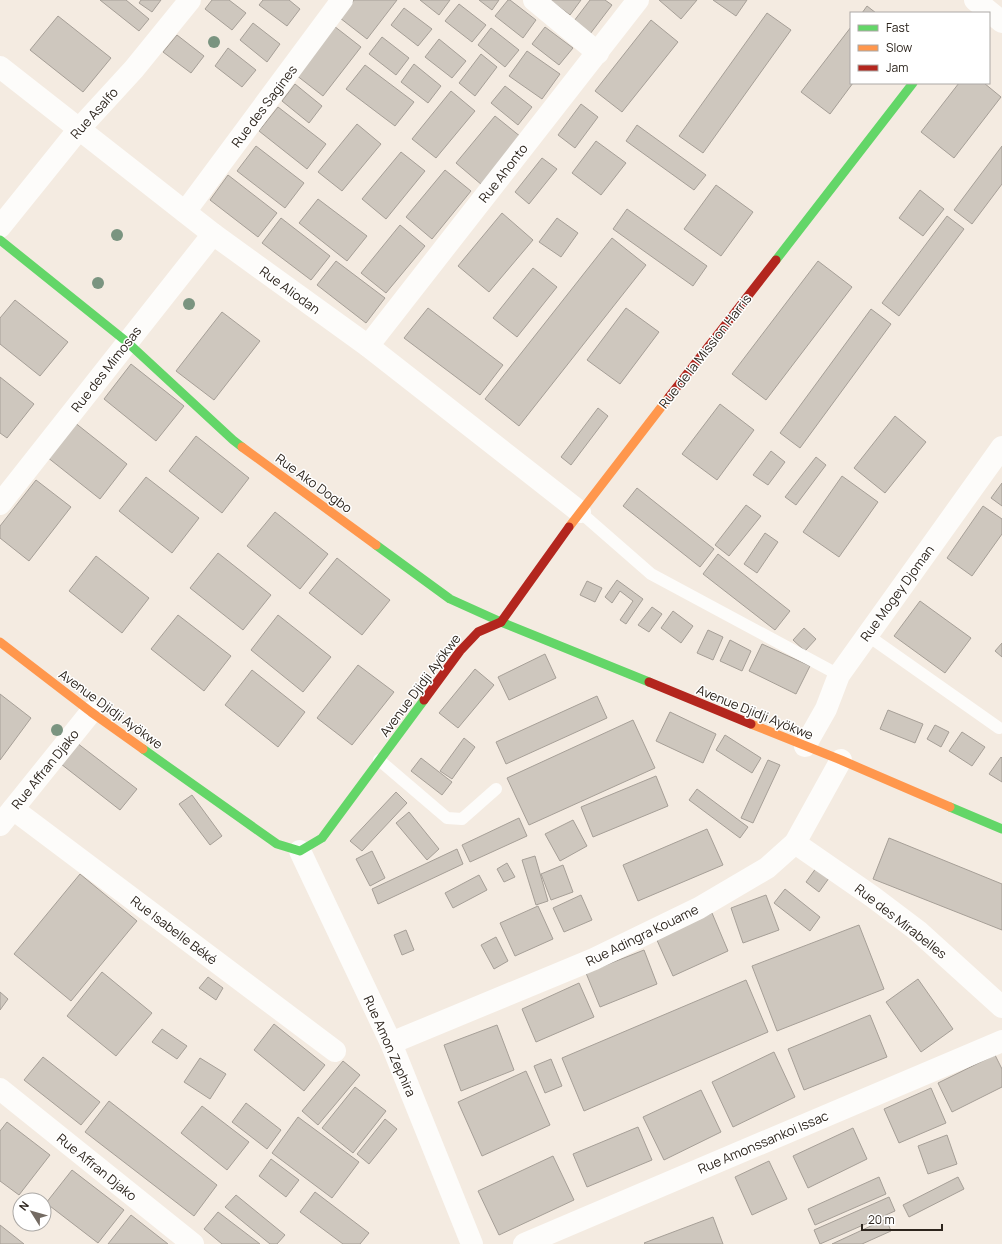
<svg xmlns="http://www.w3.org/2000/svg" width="1002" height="1244" viewBox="0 0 1002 1244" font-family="Manrope,sans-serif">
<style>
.building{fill:#cec7be;stroke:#a69f97}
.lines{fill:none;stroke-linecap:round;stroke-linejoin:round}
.lane{stroke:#fdfcfa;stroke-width:12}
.street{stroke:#fdfcfa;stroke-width:22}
.fast{stroke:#63d668;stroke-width:9}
.slow{stroke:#ff974d;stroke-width:9}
.jam{stroke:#b3261e;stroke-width:9}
.tree{fill:#7a9480}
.labels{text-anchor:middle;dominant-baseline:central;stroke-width:3;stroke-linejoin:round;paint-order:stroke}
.street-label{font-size:13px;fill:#2d251d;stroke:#fff}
</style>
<rect width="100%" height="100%" fill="#f4ebe1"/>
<!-- building -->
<g class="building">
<path d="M 100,0 L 126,0 L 149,19 L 139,31 Z"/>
<path d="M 141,0 L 161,0 L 152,12 L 139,3 Z"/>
<path d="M 212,0 L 229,0 L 246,13 L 232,30 L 205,9 Z"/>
<path d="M 263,0 L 289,0 L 300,9 L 287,26 L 259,5 Z"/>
<path d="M 354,0 L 397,0 L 367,39 L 340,18 Z"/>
<path d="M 420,0 L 450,0 L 439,15 Z"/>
<path d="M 479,0 L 499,0 L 492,10 Z"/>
<path d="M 508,0 L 510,0 L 536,20 L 523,38 L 495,16 Z"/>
<path d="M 550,0 L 581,0 L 570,15 Z"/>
<path d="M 590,0 L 605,0 L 612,5 L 590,34 L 574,21 Z"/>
<path d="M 659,0 L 697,0 L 681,19 Z"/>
<path d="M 713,0 L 747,0 L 736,16 Z"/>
<path d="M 459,4 L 486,25 L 472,42 L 445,21 Z"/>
<path d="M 867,6 L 876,13 L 862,13 Z"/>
<path d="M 404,8 L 432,29 L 418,46 L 391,25 Z"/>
<path d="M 767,13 L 791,30 L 703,153 L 679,136 Z"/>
<path d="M 58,16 L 111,58 L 83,92 L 30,50 Z"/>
<path d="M 651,20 L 678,42 L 622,112 L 595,91 Z"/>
<path d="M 253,23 L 280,44 L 267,62 L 240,40 Z"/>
<path d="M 334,26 L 361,47 L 323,96 L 296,75 Z"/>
<path d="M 545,27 L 573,48 L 559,65 L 532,44 Z"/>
<path d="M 851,27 L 851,83 L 853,83 L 830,114 L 801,92 Z"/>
<path d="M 491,28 L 519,50 L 505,67 L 478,45 Z"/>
<path d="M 177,35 L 204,56 L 191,73 L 163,52 Z"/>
<path d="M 382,37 L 409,58 L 396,75 L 369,54 Z"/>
<path d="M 439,39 L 466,61 L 452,78 L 425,57 Z"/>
<path d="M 228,48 L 256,70 L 242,87 L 215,66 Z"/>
<path d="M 527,51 L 560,74 L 542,99 L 509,76 Z"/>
<path d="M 481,54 L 497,67 L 475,96 L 459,83 Z"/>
<path d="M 414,64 L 441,86 L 428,103 L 401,82 Z"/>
<path d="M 365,65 L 414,102 L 395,126 L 346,89 Z"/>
<path d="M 959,83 L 984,83 L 1001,97 L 954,158 L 921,132 Z"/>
<path d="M 295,84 L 322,106 L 309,123 L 282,101 Z"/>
<path d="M 505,86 L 532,107 L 518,125 L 491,103 Z"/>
<path d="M 451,91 L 475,111 L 436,158 L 412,139 Z"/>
<path d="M 581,104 L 598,117 L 575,148 L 558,135 Z"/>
<path d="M 278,107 L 326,144 L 307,169 L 259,131 Z"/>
<path d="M 495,116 L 521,137 L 482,185 L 456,163 Z"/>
<path d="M 357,124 L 381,144 L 342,191 L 318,172 Z"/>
<path d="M 637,125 L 706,175 L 694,190 L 626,141 Z"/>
<path d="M 596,141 L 626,163 L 601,195 L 572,173 Z"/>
<path d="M 256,146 L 304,183 L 285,208 L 237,171 Z"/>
<path d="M 1002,146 L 1002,184 L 972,224 L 954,210 Z"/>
<path d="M 401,152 L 425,171 L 386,219 L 362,199 Z"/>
<path d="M 542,158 L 557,169 L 529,204 L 515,192 Z"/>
<path d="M 445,170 L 471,191 L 432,239 L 406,217 Z"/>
<path d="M 228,175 L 277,213 L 258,237 L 210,200 Z"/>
<path d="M 716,185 L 753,212 L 721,256 L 684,229 Z"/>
<path d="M 920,190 L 944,209 L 923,236 L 899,218 Z"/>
<path d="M 318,199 L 367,236 L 347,261 L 299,223 Z"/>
<path d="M 627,209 L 707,266 L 693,286 L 613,229 Z"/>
<path d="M 502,213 L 533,240 L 489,292 L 458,266 Z"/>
<path d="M 947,216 L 964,229 L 899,316 L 882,303 Z"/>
<path d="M 281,218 L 330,256 L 311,280 L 262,243 Z"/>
<path d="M 557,218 L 578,233 L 561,257 L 539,242 Z"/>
<path d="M 400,225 L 425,246 L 386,293 L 361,273 Z"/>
<path d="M 612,238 L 646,265 L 519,426 L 485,399 Z"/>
<path d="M 336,261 L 385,298 L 366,323 L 317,285 Z"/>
<path d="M 818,261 L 852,287 L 766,400 L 732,374 Z"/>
<path d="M 533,268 L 557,287 L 517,337 L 493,318 Z"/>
<path d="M 15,300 L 68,342 L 40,376 L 0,344 L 0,318 Z"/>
<path d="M 428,308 L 503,365 L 480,395 L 404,338 Z"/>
<path d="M 626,308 L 659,332 L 620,384 L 587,360 Z"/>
<path d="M 871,309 L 891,324 L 800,448 L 780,433 Z"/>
<path d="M 222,312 L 260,341 L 214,400 L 176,371 Z"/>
<path d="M 131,364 L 184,406 L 156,441 L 104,399 Z"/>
<path d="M 0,377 L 34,404 L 7,438 L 0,433 Z"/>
<path d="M 720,404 L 754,430 L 717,480 L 682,454 Z"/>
<path d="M 598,408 L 608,416 L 571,465 L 561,457 Z"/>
<path d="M 895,416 L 926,442 L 885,493 L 854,468 Z"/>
<path d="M 74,422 L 127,464 L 100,499 L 47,457 Z"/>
<path d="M 196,436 L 249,478 L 222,513 L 169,471 Z"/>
<path d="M 771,451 L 785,462 L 768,485 L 753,475 Z"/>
<path d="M 816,457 L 826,465 L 796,505 L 785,497 Z"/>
<path d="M 842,476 L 878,502 L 839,557 L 803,532 Z"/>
<path d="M 146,477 L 199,518 L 172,553 L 119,511 Z"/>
<path d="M 36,480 L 71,507 L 29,561 L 0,538 L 0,526 Z"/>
<path d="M 1002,483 L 1002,506 L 991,498 Z"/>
<path d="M 637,488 L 714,549 L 700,567 L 623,506 Z"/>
<path d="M 746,505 L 761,516 L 729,556 L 715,545 Z"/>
<path d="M 983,506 L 1002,519 L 1002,534 L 972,576 L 947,558 Z"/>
<path d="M 275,512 L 328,554 L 300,589 L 247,546 Z"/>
<path d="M 765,533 L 778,542 L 757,573 L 744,564 Z"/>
<path d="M 218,553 L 271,595 L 243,630 L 190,588 Z"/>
<path d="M 718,554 L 790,611 L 775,630 L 703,574 Z"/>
<path d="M 96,556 L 149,598 L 122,633 L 69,591 Z"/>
<path d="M 337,558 L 390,600 L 362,635 L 309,593 Z"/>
<path d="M 617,580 L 643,599 L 626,624 L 620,620 L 633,601 L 620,591 L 612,603 L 605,597 Z"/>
<path d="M 587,581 L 602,588 L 595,602 L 580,595 Z"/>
<path d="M 920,601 L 971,638 L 945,673 L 894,636 Z"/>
<path d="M 652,607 L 662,614 L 649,632 L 638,625 Z"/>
<path d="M 673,611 L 693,626 L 681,643 L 661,628 Z"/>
<path d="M 178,615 L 231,656 L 204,691 L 151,649 Z"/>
<path d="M 278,615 L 331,657 L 303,692 L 251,650 Z"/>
<path d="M 804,628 L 816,639 L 805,651 L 793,640 Z"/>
<path d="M 708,630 L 723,637 L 713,660 L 697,653 Z"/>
<path d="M 730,640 L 751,651 L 742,671 L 720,661 Z"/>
<path d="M 1002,643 L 1002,657 L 995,651 Z"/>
<path d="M 762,644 L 810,666 L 796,694 L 749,671 Z"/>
<path d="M 545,654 L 556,678 L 509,700 L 498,677 Z"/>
<path d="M 358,665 L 394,692 L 352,745 L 317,718 Z"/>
<path d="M 475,669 L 494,685 L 458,728 L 439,713 Z"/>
<path d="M 252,670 L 305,712 L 278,747 L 225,705 Z"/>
<path d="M 0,694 L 31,718 L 0,760 Z"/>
<path d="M 597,696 L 607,718 L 506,764 L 496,742 Z"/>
<path d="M 888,710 L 923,724 L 915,743 L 880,729 Z"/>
<path d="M 670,712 L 716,734 L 703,763 L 656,741 Z"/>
<path d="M 633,720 L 655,768 L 529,825 L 507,778 Z"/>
<path d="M 935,725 L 949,732 L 941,747 L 927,739 Z"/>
<path d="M 962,732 L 985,747 L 972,766 L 949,751 Z"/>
<path d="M 725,735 L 761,758 L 752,773 L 716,750 Z"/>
<path d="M 464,738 L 475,747 L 452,779 L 440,771 Z"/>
<path d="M 77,743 L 137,789 L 120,810 L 61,764 Z"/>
<path d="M 1001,757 L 1002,758 L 1002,782 L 989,774 Z"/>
<path d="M 421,758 L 452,782 L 442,795 L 411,771 Z"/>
<path d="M 768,760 L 780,765 L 753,823 L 741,818 Z"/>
<path d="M 656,776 L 668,806 L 593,837 L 581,807 Z"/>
<path d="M 697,789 L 748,827 L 740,838 L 689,800 Z"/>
<path d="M 396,792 L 407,803 L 362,851 L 350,841 Z"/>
<path d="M 192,795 L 222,836 L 210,845 L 179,804 Z"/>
<path d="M 409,812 L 439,849 L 427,860 L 396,823 Z"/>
<path d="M 519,818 L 527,836 L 470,862 L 462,845 Z"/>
<path d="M 573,820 L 587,846 L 560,861 L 545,834 Z"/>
<path d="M 707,829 L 723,865 L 638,901 L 623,865 Z"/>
<path d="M 889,838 L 1002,884 L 1002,930 L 873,879 Z"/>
<path d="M 457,849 L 463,864 L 378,904 L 372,889 Z"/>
<path d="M 372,851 L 385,878 L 370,886 L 356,859 Z"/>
<path d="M 535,856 L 548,901 L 536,905 L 522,860 Z"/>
<path d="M 507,863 L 515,877 L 504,882 L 497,869 Z"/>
<path d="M 819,864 L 832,874 L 819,892 L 806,882 Z"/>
<path d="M 563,865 L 573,892 L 551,900 L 541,874 Z"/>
<path d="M 80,874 L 137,921 L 71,1001 L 14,954 Z"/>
<path d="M 479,875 L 487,890 L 453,908 L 445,893 Z"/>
<path d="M 785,889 L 820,917 L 810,931 L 774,903 Z"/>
<path d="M 581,895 L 592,920 L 564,932 L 553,908 Z"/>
<path d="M 766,895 L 779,930 L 743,943 L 731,908 Z"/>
<path d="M 538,906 L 553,939 L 515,956 L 500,923 Z"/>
<path d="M 712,913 L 728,951 L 673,976 L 656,938 Z"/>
<path d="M 859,925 L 884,989 L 777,1031 L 752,966 Z"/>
<path d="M 406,930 L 414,950 L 402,955 L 394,935 Z"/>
<path d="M 496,937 L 508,961 L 494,969 L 481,945 Z"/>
<path d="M 644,950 L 657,984 L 600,1007 L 586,973 Z"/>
<path d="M 102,972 L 152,1013 L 116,1056 L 67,1016 Z"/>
<path d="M 208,977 L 223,988 L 216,1000 L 199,988 Z"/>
<path d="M 918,979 L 953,1029 L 921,1052 L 886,1002 Z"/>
<path d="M 746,980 L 768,1032 L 584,1111 L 562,1058 Z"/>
<path d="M 579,983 L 594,1017 L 536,1042 L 522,1009 Z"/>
<path d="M 0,992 L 8,999 L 0,1010 Z"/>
<path d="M 870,1015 L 887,1057 L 804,1090 L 788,1049 Z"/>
<path d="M 274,1024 L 325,1065 L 304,1091 L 254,1050 Z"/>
<path d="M 497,1025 L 514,1070 L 461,1091 L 444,1045 Z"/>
<path d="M 162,1029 L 187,1046 L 177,1059 L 152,1042 Z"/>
<path d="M 774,1052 L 795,1097 L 733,1127 L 712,1082 Z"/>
<path d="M 995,1055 L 1002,1069 L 1002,1087 L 952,1112 L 938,1083 Z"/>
<path d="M 43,1057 L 100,1102 L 81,1125 L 24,1080 Z"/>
<path d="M 200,1058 L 226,1074 L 210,1099 L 184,1082 Z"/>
<path d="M 551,1059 L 562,1086 L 545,1093 L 534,1066 Z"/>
<path d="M 343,1061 L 360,1075 L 318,1125 L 302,1111 Z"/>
<path d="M 526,1071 L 550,1125 L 482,1156 L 458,1102 Z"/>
<path d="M 355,1087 L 386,1111 L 353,1153 L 322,1128 Z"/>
<path d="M 931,1088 L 946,1123 L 899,1143 L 884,1109 Z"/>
<path d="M 701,1090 L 721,1132 L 664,1160 L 643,1117 Z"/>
<path d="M 109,1101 L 217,1185 L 194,1216 L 85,1132 Z"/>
<path d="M 246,1103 L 281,1130 L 267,1149 L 232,1122 Z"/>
<path d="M 202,1106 L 249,1142 L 227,1170 L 181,1133 Z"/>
<path d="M 298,1117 L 359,1162 L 332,1198 L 272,1153 Z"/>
<path d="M 385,1119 L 397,1129 L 369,1164 L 357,1154 Z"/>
<path d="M 7,1122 L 50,1155 L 19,1195 L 0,1181 L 0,1131 Z"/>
<path d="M 638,1127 L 652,1160 L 587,1187 L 573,1154 Z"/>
<path d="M 853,1128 L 867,1159 L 808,1188 L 793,1156 Z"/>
<path d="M 947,1135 L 957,1164 L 928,1174 L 918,1146 Z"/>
<path d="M 553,1156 L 574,1200 L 499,1235 L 478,1191 Z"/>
<path d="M 271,1159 L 299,1180 L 286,1197 L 259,1176 Z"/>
<path d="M 769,1161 L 787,1199 L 752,1215 L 735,1177 Z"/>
<path d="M 72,1170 L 124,1210 L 98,1243 L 46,1203 Z"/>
<path d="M 879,1177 L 886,1194 L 815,1225 L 808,1209 Z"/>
<path d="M 958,1177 L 964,1189 L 909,1217 L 903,1205 Z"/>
<path d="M 315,1192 L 369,1233 L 360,1244 L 343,1244 L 300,1212 Z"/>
<path d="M 236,1195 L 285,1235 L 277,1244 L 270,1244 L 225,1207 Z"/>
<path d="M 889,1197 L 895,1211 L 820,1244 L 814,1230 Z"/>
<path d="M 218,1212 L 260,1244 L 222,1244 L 204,1229 Z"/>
<path d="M 131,1215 L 168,1244 L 108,1244 Z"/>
<path d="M 713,1217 L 723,1244 L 645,1244 L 644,1243 Z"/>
<path d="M 886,1219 L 891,1231 L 862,1244 L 832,1244 Z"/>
<path d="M 0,1225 L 24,1244 L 0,1244 Z"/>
</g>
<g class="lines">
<!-- lane -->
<g class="lane">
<path d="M 580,512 L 651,574 L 839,675"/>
<path d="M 867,635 L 999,728"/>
<path d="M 379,760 L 447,818 L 462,819 L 496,789"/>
</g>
<!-- street -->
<g class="street">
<path d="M 534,0 L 598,53"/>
<path d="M 975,0 L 1002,22"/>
<path d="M 0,67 L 213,234 L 368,346 L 580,512"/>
<path d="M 185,212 L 342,0"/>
<path d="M 0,227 L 79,129 L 134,69 L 190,0"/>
<path d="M 368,346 L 638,0"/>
<path d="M 0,504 L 213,234"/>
<path d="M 805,746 L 826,709 L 839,675 L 1002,447"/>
<path d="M 13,809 L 335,1051"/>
<path d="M 0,825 L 91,712"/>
<path d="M 795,843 L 873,897 L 918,931 L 1002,1007"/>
<path d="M 300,851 L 391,1043 L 472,1244"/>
<path d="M 391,1043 L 594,959 L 699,908 L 767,868 L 795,843 L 841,760"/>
<path d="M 0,1089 L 193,1244"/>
<path d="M 524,1244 L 1002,1041"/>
</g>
<!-- fast -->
<g class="fast">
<path d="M 0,240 L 127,342 L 233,440 L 242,447"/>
<path d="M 776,260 L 913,83"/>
<path d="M 376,545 L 450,599 L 501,622 L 649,682"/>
<path d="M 143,749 L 277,844 L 300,851 L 322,838 L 424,700"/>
<path d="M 950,807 L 1002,829"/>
</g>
<!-- slow -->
<g class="slow">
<path d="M 242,447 L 376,545"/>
<path d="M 569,527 L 669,397"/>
<path d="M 0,642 L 91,712 L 143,749"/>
<path d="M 751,724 L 841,760 L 950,807"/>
</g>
<!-- jam -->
<g class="jam">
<path d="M 669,397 L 776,260"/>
<path d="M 501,622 L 569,527"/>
<path d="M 649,682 L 751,724"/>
<path d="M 424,700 L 460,651 L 478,632 L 501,622"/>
</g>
</g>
<!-- trees -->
<g class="tree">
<circle cx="214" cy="42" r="6"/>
<circle cx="117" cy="235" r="6"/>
<circle cx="98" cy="283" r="6"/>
<circle cx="189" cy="304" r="6"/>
<circle cx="57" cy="730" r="6"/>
</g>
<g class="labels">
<!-- street labels -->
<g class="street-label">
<text transform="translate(264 106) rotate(-53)">Rue des Sagines</text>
<text transform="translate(94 113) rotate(-48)">Rue Asalfo</text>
<text transform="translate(503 173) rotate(-52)">Rue Ahonto</text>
<text transform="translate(290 290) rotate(36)">Rue Aliodan</text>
<text transform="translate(705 351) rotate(-52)">Rue de la Mission Harris</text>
<text transform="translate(106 369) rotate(-52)">Rue des Mimosas</text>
<text transform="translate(314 483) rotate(36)">Rue Ako Dogbo</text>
<text transform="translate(897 593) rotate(-54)">Rue Mogey Djoman</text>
<text transform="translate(420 685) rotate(-53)">Avenue Djidji Ayökwe</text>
<text transform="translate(111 709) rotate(36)">Avenue Djidji Ayökwe</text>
<text transform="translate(755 712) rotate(22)">Avenue Djidji Ayökwe</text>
<text transform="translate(45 769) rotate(-51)">Rue Affran Djako</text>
<text transform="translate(901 921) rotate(38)">Rue des Mirabelles</text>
<text transform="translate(174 930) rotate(37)">Rue Isabelle Béké</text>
<text transform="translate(642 935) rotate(-26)">Rue Adingra Kouame</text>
<text transform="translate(390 1046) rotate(66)">Rue Amon Zephira</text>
<text transform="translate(763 1142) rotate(-23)">Rue Amonssankoi Issac</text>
<text transform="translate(97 1167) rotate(39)">Rue Affran Djako</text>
</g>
</g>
<!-- legend -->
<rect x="850" y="12" width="140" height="72" fill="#ffffff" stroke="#aba8a5"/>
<rect x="858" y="25" width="20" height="6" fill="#63d668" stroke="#aba8a5"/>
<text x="886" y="32" font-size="12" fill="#2d251d">Fast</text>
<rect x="858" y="45" width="20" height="6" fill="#ff974d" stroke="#aba8a5"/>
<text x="886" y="52" font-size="12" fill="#2d251d">Slow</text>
<rect x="858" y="65" width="20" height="6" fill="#b3261e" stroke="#aba8a5"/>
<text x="886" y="72" font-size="12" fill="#2d251d">Jam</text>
<!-- north arrow -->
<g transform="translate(32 1212) rotate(307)"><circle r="19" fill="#ffffff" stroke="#aba8a5"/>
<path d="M0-3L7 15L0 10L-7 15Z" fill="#736a62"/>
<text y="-6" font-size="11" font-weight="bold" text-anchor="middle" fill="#2d251d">N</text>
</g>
<!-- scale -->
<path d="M862 1224v6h80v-6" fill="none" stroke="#2d251d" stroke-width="2"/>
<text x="868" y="1224" font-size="12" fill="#2d251d" stroke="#ffffff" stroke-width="3" paint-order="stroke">20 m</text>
</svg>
